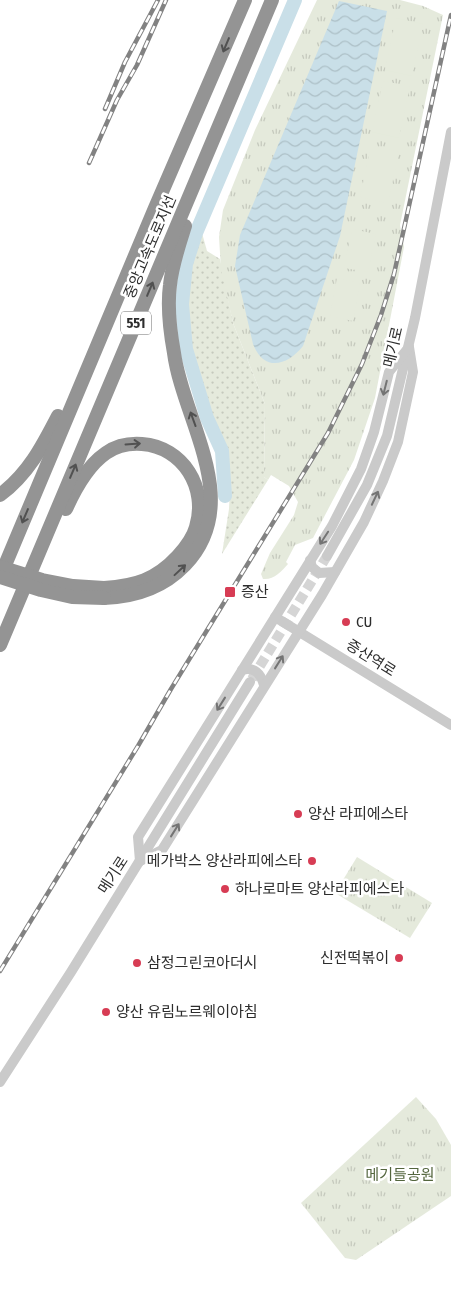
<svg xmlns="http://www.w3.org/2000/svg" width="451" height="1316" viewBox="0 0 451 1316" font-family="'Fira Sans Condensed','Noto Sans KR',sans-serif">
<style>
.grass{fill:url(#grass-dots)}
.park{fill:url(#park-tufts)}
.pitch{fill:#e5eadc}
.water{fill:url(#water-waves)}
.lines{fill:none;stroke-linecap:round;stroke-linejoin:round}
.river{stroke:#c9dfe8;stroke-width:14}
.minor-tunnel{stroke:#d5d5d5;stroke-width:10;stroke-dasharray:10 5;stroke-linecap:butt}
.minor{stroke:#cacaca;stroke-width:10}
.highway{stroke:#949494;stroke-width:14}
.rail-casing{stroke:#828282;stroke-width:4.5}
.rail{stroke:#fff;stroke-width:2.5;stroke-dasharray:8;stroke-linecap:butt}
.highway-bridge{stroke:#949494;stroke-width:14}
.oneway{stroke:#515151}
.oneway2{stroke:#747474}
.poi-dot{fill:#d73c54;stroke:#fff;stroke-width:2}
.labels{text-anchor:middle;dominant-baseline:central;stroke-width:5;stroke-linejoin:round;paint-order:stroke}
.shield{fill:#fff;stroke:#6c6c6c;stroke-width:1}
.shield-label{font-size:14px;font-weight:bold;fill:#2d2d2d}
.street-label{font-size:15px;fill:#2d2d2d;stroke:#fff}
.poi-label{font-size:15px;fill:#2d2d2d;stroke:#fff;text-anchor:start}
.park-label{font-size:15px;fill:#54663e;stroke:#fff}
</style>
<defs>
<pattern id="grass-dots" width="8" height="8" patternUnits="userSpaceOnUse" patternTransform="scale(1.25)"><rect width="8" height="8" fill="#e5eadc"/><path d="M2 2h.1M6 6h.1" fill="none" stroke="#c5c9bd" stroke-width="1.8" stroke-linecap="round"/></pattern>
<pattern id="park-tufts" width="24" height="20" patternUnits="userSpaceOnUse" patternTransform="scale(1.25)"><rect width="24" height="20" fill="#e5eadc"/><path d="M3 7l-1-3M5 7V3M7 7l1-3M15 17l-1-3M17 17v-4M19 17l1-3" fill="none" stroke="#c5c9bd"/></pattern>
<pattern id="water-waves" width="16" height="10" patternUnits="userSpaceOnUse" patternTransform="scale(1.25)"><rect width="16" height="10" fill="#c9dfe8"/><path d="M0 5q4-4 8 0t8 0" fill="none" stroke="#adc0c7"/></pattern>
</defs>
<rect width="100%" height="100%" fill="#fff"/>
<!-- grass -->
<path class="grass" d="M 202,233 L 207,251 L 220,259 L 233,323 L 265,404 L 264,477 L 268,480 L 222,554 L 229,509 L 230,488 L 225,447 L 208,407 L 189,339 L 187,299 L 190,269 Z"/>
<!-- park -->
<g class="park">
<path d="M 317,0 L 400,0 L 423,6 L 443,15 L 400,225 L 404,247 L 375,398 L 354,460 L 313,538 L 295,545 L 286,562 L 288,564 C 281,572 274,580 263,579 L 261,574 L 270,553 L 294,515 L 298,502 L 289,486 L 271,475 L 268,480 L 264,477 L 265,404 L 233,323 L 221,269 L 219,237 L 223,210 L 255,130 Z"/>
<path d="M 357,857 L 432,903 L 410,938 L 335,893 Z"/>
<path d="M 416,1097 L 436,1119 L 451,1145 L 451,1196 L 356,1260 L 345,1258 L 301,1203 Z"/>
</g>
<!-- pitch -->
<g class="pitch">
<path d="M 396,18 L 423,24 L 412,76 L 385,70 Z"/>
<path d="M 383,81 L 410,86 L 399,138 L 372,132 Z"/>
<path d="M 371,146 L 399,152 L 388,203 L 360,197 Z"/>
<path d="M 352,229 L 376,234 L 368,272 L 344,268 Z"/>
<path d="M 337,278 L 360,283 L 353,321 L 330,316 Z"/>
</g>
<!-- water -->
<path class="water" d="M 339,1 L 387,11 L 340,236 L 303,346 C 287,366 264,372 253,344 L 235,266 L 240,235 Z"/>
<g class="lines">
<!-- river -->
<path class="river" d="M 225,496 L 222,451 L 207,418 L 186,349 L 182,304 L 186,264 L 196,233 L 295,0"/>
<!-- minor-tunnel -->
<path class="minor-tunnel" d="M 252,679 L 327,556"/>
<!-- minor -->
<g class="minor">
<path d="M 327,556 L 367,485 L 387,436 L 415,318 L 451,132"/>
<path d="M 310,560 L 312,567 L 319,573 L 335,572"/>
<path d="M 275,617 L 451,725"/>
<path d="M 242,670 C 254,666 261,674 264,685"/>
<path d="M 140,861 L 162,850 L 322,595 L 364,522 L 383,481 L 398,442 L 413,372 L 409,347"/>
<path d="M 140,861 L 138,837 L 332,526 L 361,469 L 374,432 L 389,372 L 409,347"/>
<path d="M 0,1082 L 71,972 L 250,682"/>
</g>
<!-- highway -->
<g class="highway">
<path d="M 0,495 C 28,474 42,447 58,416"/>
<path d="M 66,509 C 75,489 87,466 106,453 C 116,446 129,443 142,444 C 183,447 208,488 196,527 C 193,538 186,547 178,556 C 156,580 135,586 104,588"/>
<path d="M 0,577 L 155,208 L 245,0"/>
<path d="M 104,598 C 136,597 163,588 185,565 C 245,502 183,421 174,353 C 170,331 167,307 170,285 C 172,265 179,245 185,226"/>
<path d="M 0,645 L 272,0"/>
</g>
<!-- rail casing -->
<g class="rail-casing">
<g id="rail">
<path d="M 105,109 L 125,62 L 158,0"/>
<path d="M 89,163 L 117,100 L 137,65 L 166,0"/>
<path d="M 0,971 L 138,746 L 171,689 L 328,433 L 362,364 L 381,315 L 394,274 L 451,15"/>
</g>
</g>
<!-- rail -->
<use href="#rail" class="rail"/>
<!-- highway-bridge -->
<g class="highway-bridge">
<path d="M 0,567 L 42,580 L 73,586 L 104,588"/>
<path d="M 0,577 L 41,590 L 72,597 L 104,598"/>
</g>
</g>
<!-- one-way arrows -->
<defs><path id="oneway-shaft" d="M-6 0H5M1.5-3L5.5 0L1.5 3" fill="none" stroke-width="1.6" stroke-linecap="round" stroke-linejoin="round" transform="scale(1.25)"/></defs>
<g class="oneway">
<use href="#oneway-shaft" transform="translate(226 45) rotate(113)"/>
<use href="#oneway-shaft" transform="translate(150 289) rotate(-67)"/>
<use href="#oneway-shaft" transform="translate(193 419) rotate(-110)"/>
<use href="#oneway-shaft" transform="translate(133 444) rotate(-4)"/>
<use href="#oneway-shaft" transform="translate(73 471) rotate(-67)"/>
<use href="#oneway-shaft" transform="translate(25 516) rotate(113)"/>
<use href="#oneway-shaft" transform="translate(180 570) rotate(-43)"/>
</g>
<g class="oneway2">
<use href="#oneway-shaft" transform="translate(385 388) rotate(104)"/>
<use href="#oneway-shaft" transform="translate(375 498) rotate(-65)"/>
<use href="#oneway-shaft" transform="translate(324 538) rotate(123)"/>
<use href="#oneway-shaft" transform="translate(279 662) rotate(-58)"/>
<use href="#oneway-shaft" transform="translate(221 704) rotate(122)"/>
<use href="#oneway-shaft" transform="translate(175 830) rotate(-58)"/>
</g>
<!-- markers -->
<g class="poi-dot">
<rect x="224" y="586" width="12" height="12" rx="2.5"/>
<circle cx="346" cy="622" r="5"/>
<circle cx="298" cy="814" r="5"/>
<circle cx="312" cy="861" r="5"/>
<circle cx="225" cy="889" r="5"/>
<circle cx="399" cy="958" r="5"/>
<circle cx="137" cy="963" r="5"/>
<circle cx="106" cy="1012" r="5"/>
</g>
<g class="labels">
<!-- shield labels -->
<rect class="shield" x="121" y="311.5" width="30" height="23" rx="4"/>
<g class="shield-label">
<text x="136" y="323">551</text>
</g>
<!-- street labels -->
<g class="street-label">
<text transform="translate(150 247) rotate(-67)">중앙고속도로지선</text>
<text transform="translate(393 347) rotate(-77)">메기로</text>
<text transform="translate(371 658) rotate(32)">증산역로</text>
<text transform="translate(113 875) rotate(-57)">메기로</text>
</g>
<!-- poi labels -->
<g class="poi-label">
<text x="241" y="592">증산</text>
<text x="356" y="622">CU</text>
<text x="308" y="814">양산 라피에스타</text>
<text x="302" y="861" text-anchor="end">메가박스 양산라피에스타</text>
<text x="235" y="889">하나로마트 양산라피에스타</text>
<text x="389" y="958" text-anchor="end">신전떡볶이</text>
<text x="147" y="963">삼정그린코아더시</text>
<text x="116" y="1012">양산 유림노르웨이아침</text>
</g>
<!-- park labels -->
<g class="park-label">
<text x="400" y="1175">메기들공원</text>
</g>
</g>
</svg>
